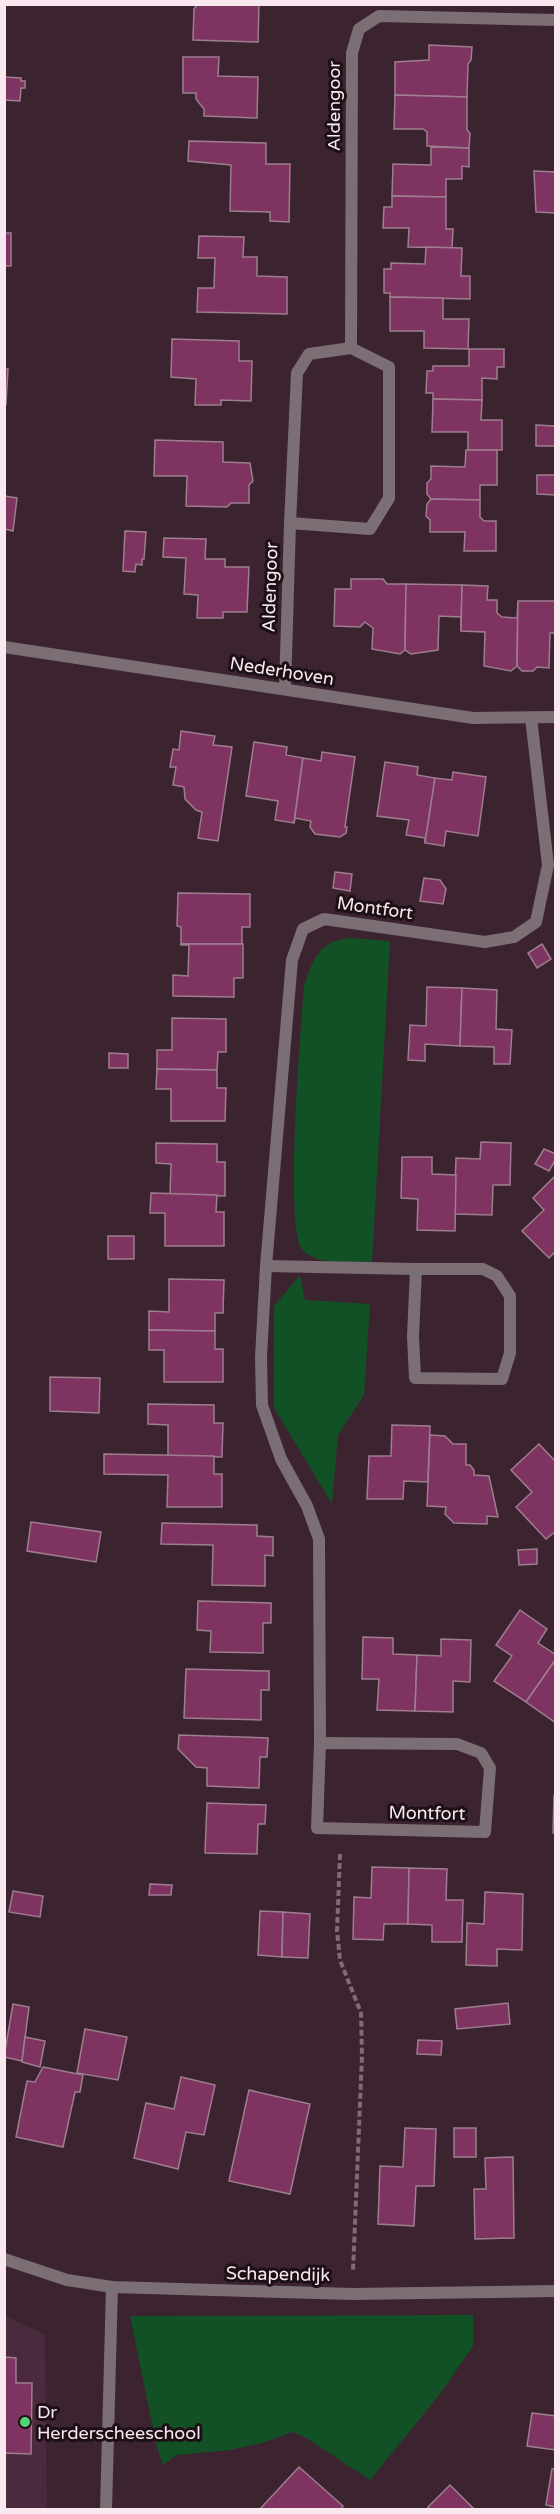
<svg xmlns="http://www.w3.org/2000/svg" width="560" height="2514" viewBox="0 0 560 2514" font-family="'Varela Round',sans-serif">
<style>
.built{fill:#4a2a3c}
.green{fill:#125125}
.building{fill:#7f3361;stroke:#9d7e8e;stroke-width:1.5}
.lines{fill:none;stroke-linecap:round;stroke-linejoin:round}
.path{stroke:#806a75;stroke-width:4;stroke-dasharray:6 3;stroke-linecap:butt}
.street{stroke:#7b6e75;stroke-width:12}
.poi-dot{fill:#50d674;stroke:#1c1016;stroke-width:2}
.labels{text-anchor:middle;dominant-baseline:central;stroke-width:6;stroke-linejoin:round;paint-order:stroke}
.street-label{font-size:18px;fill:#fae8f1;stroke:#1c1016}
.poi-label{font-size:18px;fill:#fae8f1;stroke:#1c1016;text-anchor:start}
</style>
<rect width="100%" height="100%" fill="#3c2330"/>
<!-- built -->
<path class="built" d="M 4,2315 L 45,2335 L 47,2509 L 5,2509 Z"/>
<!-- green -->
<g class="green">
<path d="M 350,938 L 390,941 L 372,1263 C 352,1262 315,1266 302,1249 C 284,1227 301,1026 304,986 C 313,959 319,941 350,938 Z"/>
<path d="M 300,1275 L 305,1300 L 370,1304 L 364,1395 L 338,1435 L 332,1504 L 274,1408 L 274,1306 Z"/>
<path d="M 473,2315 L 473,2346 L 440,2394 L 370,2480 L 308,2439 L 293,2432 L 262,2443 L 230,2450 L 177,2455 L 163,2465 L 157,2447 L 130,2316 Z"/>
</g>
<!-- building -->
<g class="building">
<path d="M 198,4 L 259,4 L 258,42 L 193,40 L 194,9 Z"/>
<path d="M 429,45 L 472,47 L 471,60 L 468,64 L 467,97 L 395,95 L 395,62 L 429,60 Z"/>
<path d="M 183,57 L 219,57 L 218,76 L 258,77 L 257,118 L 204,116 L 204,109 L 196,99 L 196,93 L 183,93 Z"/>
<path d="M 4,77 L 21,78 L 21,81 L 25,81 L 25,88 L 21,88 L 20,101 L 4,100 Z"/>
<path d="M 395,95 L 467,97 L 467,130 L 470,133 L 469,148 L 427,146 L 427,132 L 423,129 L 394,129 Z"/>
<path d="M 189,141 L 266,143 L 266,164 L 290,164 L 289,222 L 270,221 L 270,212 L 230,211 L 231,165 L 188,161 Z"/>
<path d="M 431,147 L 469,148 L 469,167 L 462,166 L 462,179 L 446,179 L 446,197 L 392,196 L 393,164 L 431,165 Z"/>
<path d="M 534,171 L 556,172 L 556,213 L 536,212 Z"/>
<path d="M 392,196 L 446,197 L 446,229 L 453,229 L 452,248 L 408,247 L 409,228 L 383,228 L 384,207 L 392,207 Z"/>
<rect x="4" y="233" width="7" height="33"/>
<path d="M 199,236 L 244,237 L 243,257 L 257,257 L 257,276 L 287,277 L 287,314 L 197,312 L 198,288 L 214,288 L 215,258 L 198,258 Z"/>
<path d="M 426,247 L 462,248 L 461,276 L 470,276 L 470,299 L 390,297 L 390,293 L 384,293 L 384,269 L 391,269 L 391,263 L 425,264 Z"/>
<path d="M 390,297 L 443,298 L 443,319 L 469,319 L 468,349 L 424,348 L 424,331 L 390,331 Z"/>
<path d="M 172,339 L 239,341 L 239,361 L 252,361 L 251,401 L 221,400 L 221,405 L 195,405 L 196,379 L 171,377 Z"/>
<path d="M 469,349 L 504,349 L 504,367 L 497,367 L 497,379 L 482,378 L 482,400 L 433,399 L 433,393 L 426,393 L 427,371 L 433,371 L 433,366 L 469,366 Z"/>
<path d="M 4,369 L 8,369 L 6,404 L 4,403 Z"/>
<path d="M 433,399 L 482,400 L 481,420 L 502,420 L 502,450 L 468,450 L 468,432 L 432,432 Z"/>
<path d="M 536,425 L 555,426 L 556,446 L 536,446 Z"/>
<path d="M 155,440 L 223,442 L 223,462 L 250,463 L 253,481 L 249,485 L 249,503 L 231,503 L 227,507 L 186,506 L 187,476 L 154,476 Z"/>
<path d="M 466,450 L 497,450 L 497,485 L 480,485 L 480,500 L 431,499 L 427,494 L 427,483 L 431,479 L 431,466 L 465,467 Z"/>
<path d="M 537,475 L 556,475 L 556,495 L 537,494 Z"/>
<path d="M 4,496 L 17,498 L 13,531 L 4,529 Z"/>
<path d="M 431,499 L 480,500 L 480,517 L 484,521 L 496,521 L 496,551 L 464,551 L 465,532 L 430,532 L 430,520 L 426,516 L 427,504 Z"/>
<path d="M 125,531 L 146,532 L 144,559 L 142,559 L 142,565 L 136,564 L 135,572 L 123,571 Z"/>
<path d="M 164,538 L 206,539 L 205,559 L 225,559 L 225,567 L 249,567 L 247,612 L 223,612 L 223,618 L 197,618 L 198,595 L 184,594 L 186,558 L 163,557 Z"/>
<path d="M 351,579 L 383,579 L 387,584 L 406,584 L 405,650 L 400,654 L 372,649 L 373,628 L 365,622 L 360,627 L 334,626 L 335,589 L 351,589 Z"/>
<path d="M 406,584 L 462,585 L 461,631 L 461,617 L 439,616 L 438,650 L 411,654 L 405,650 Z"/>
<path d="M 462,585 L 488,586 L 487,600 L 497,600 L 497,613 L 502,617 L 517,618 L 518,601 L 517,666 L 511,671 L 484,666 L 485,632 L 461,631 Z"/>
<path d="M 518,601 L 556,601 L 556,633 L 550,633 L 549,668 L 537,667 L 533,671 L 522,671 L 517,666 Z"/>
<path d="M 181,731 L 215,736 L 213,745 L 232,747 L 218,841 L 198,838 L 202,812 L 196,810 L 185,799 L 184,787 L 173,785 L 176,767 L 170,767 L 173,749 L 179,750 Z"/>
<path d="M 254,742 L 287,747 L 286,755 L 303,758 L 294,823 L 275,820 L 278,801 L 246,796 Z"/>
<path d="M 322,752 L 355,757 L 345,827 L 347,827 L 346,833 L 340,837 L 315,834 L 310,827 L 311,821 L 295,818 L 294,823 L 303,758 L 321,761 Z"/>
<path d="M 385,762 L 418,767 L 417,775 L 435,778 L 425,843 L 425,838 L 406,835 L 409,820 L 377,816 Z"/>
<path d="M 453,772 L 486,777 L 478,836 L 446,831 L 444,846 L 425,843 L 435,778 L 452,780 Z"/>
<path d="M 335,872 L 352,874 L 350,891 L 333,888 Z"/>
<path d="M 424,878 L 440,880 L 446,889 L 443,904 L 420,901 Z"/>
<path d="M 178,893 L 250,894 L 250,927 L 242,927 L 242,944 L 181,944 L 181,927 L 177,926 Z"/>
<path d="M 181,944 L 243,944 L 243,978 L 234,978 L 234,997 L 173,996 L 173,975 L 188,976 L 189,945 L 181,945 Z"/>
<path d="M 542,944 L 551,959 L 537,968 L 528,953 Z"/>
<path d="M 427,987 L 462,988 L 460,1046 L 425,1044 L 425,1061 L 408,1060 L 410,1025 L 426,1026 Z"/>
<path d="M 462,988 L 497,990 L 496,1029 L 512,1030 L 510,1064 L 494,1064 L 494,1047 L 460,1046 Z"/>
<path d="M 172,1018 L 226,1019 L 226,1052 L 218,1052 L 217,1070 L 157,1069 L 157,1050 L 172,1050 Z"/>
<path d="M 109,1053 L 128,1054 L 128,1068 L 109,1068 Z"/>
<path d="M 157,1069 L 217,1070 L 217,1088 L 226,1088 L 225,1121 L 171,1121 L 171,1089 L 156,1089 Z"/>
<path d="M 481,1142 L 511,1143 L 510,1185 L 493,1185 L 492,1215 L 454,1214 L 456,1158 L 480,1159 Z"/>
<path d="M 156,1143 L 217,1144 L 217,1162 L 225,1162 L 225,1196 L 170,1195 L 171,1164 L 156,1163 Z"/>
<path d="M 544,1149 L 556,1154 L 556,1159 L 549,1171 L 535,1164 Z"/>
<path d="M 402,1157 L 432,1157 L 432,1174 L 456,1175 L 455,1231 L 417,1230 L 418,1199 L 401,1198 Z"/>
<path d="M 556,1175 L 556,1251 L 549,1258 L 522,1231 L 544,1210 L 533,1198 Z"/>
<path d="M 151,1193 L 217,1195 L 216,1212 L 224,1212 L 224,1246 L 165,1246 L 165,1213 L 150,1213 Z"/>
<rect x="108" y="1236" width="26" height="23"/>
<path d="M 169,1279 L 224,1280 L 223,1313 L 215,1313 L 215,1331 L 149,1330 L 149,1311 L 169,1312 Z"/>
<path d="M 149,1330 L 215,1331 L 215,1349 L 223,1349 L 223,1382 L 164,1382 L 164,1350 L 149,1350 Z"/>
<path d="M 50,1377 L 100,1378 L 99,1413 L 50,1411 Z"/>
<path d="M 148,1404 L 214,1405 L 214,1423 L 223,1423 L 222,1457 L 168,1456 L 168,1425 L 148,1424 Z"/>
<path d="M 392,1425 L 430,1426 L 428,1482 L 404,1481 L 403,1499 L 367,1499 L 369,1456 L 391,1456 Z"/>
<path d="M 430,1435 L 445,1436 L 453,1444 L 466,1444 L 466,1465 L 470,1465 L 474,1470 L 474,1475 L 489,1476 L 498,1517 L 487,1516 L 487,1524 L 454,1523 L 445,1514 L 446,1507 L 427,1506 Z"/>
<path d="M 539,1444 L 556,1462 L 556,1531 L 546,1539 L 516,1507 L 532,1492 L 511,1470 Z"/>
<path d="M 104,1454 L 214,1456 L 214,1474 L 222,1474 L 222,1507 L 167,1507 L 168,1475 L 104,1474 Z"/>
<path d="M 31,1522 L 101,1532 L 96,1562 L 27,1551 Z"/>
<path d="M 162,1523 L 257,1525 L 257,1536 L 273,1537 L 273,1556 L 265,1555 L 265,1586 L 212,1585 L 213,1545 L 161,1544 Z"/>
<path d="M 537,1549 L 537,1564 L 519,1565 L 518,1550 Z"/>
<path d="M 198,1601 L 271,1603 L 271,1623 L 263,1623 L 263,1653 L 210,1652 L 211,1631 L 197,1630 Z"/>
<path d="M 520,1610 L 547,1629 L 538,1643 L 556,1655 L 556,1659 L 526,1702 L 494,1681 L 512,1656 L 496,1645 Z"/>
<path d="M 363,1637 L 393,1638 L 393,1654 L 417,1655 L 415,1711 L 377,1710 L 379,1679 L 362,1679 Z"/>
<path d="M 441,1639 L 471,1640 L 470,1682 L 453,1681 L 453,1712 L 415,1711 L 417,1655 L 441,1656 Z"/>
<path d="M 556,1659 L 556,1723 L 526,1702 Z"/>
<path d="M 186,1669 L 269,1671 L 269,1690 L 261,1690 L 261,1720 L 184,1718 Z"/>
<path d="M 179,1735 L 268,1738 L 267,1757 L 260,1757 L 259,1788 L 207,1786 L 207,1768 L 196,1767 L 178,1749 Z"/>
<path d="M 554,1796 L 556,1796 L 556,1833 L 553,1833 Z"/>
<path d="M 207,1803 L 266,1805 L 265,1824 L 258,1824 L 257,1854 L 205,1853 Z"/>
<path d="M 372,1867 L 409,1868 L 408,1924 L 384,1924 L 383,1940 L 353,1939 L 354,1897 L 371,1898 Z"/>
<path d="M 409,1868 L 447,1869 L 446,1900 L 463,1900 L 462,1942 L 432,1942 L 432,1925 L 408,1924 Z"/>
<path d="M 150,1884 L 172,1885 L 171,1895 L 149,1895 Z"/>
<path d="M 13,1891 L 43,1896 L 40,1917 L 9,1912 Z"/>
<path d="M 485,1892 L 523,1894 L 522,1950 L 497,1949 L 497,1966 L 466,1965 L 467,1923 L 484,1924 Z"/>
<path d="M 260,1911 L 283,1912 L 282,1957 L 258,1955 Z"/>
<path d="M 283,1912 L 310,1914 L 308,1958 L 282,1957 Z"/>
<path d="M 508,2003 L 510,2024 L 457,2029 L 455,2009 Z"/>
<path d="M 13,2004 L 29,2007 L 22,2061 L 4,2057 Z"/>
<path d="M 85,2029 L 127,2037 L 118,2080 L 77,2073 Z"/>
<path d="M 25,2037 L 45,2041 L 40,2067 L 22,2062 Z"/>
<path d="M 418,2040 L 442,2041 L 441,2055 L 417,2054 Z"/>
<path d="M 43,2067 L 83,2075 L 80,2092 L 75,2092 L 63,2147 L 16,2137 L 27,2081 L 35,2082 Z"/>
<path d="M 181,2077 L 215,2085 L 204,2135 L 186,2132 L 178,2169 L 134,2158 L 146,2103 L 174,2109 Z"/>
<path d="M 249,2090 L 310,2104 L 290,2194 L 229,2181 Z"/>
<path d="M 405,2128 L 436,2129 L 434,2186 L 416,2186 L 414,2226 L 378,2224 L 380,2166 L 403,2167 Z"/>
<rect x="454" y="2128" width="22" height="29"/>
<path d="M 513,2157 L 514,2238 L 475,2239 L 474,2189 L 486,2189 L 485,2158 Z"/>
<path d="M 4,2357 L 16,2358 L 16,2383 L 32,2383 L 31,2454 L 4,2453 Z"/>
<path d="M 532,2413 L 556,2416 L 556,2450 L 527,2446 Z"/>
<path d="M 299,2467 L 343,2506 L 340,2510 L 259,2510 Z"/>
<path d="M 552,2469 L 556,2469 L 556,2507 L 546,2505 Z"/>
<path d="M 450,2485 L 475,2510 L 431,2510 L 428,2507 Z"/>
</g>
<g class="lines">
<!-- path -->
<path class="path" d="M 340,1854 L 337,1931 L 340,1960 L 361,2013 L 362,2056 L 353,2271"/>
<!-- street -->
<g class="street">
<path d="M 351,348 L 352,53 L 359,29 L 379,16 L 556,20"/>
<path d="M 4,647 L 473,718 L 556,717"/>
<path d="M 285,689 L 290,523 L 297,373 L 309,354 L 351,348 L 389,367 L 389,498 L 370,529 L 290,523"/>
<path d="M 266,1266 L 416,1269"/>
<path d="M 416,1269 L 483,1269 L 497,1276 L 510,1296 L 510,1353 L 502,1379 L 415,1378 L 413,1337 Z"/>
<path d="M 320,1743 L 319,1539 L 307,1506 L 281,1459 L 262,1405 L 261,1357 L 266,1266 L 292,960 L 303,929 L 324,919 L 485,942 L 514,937 L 536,922 L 548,865 L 531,718"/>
<path d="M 320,1743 L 457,1744 L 481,1753 L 490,1768 L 485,1832 L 317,1828 Z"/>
<path d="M 4,2259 L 67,2280 L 112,2287 L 353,2294 L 556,2291"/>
<path d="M 106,2510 L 112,2287"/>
</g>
</g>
<!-- markers -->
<circle class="poi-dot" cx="25" cy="2422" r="6"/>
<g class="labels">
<!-- street labels -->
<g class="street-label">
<text transform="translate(334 106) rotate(-90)">Aldengoor</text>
<text transform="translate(270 587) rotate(-88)">Aldengoor</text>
<text transform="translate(282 671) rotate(9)">Nederhoven</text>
<text transform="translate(375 908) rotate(8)">Montfort</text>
<text transform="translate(427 1813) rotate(1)">Montfort</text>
<text transform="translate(278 2274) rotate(1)">Schapendijk</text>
</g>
<!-- poi labels -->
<g class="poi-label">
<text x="37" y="2412">Dr<tspan x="37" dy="21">Herderscheeschool</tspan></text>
</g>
</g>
<!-- border -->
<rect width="560" height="2514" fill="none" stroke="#fae8f1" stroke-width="12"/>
</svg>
